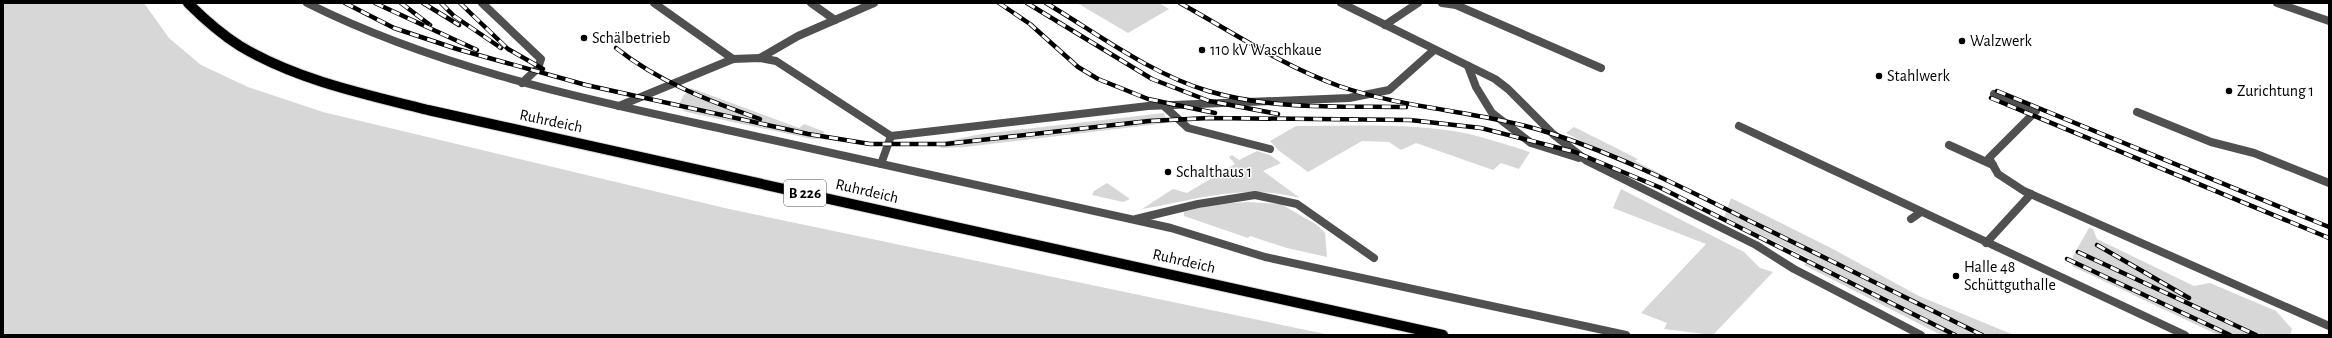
<svg xmlns="http://www.w3.org/2000/svg" width="2332" height="338" viewBox="0 0 2332 338" font-family="'Alegreya Sans',sans-serif">
<style>
.green{fill:#d7d7d7}
.lines{fill:none;stroke-linecap:round;stroke-linejoin:round}
.primary-casing{stroke:#dbdbdb;stroke-width:12}
.lane{stroke:#505050;stroke-width:8}
.primary{stroke:#000;stroke-width:10}
.rail-casing{stroke:#000;stroke-width:4.5}
.rail{stroke:#fff;stroke-width:3;stroke-dasharray:9;stroke-linecap:butt}
.poi-dot{fill:#000;stroke:#fff;stroke-width:1.5}
.labels{text-anchor:middle;dominant-baseline:central;stroke-width:3;stroke-linejoin:round;paint-order:stroke}
.shield{fill:#fff;stroke:#4c4c4c;stroke-width:1}
.shield-label{font-size:15px;font-weight:bold;fill:#000}
.poi-label{font-size:16px;fill:#000;stroke:#fff;text-anchor:start}
.street-label{font-size:16px;fill:#000;stroke:#fff}
</style>
<rect width="100%" height="100%" fill="#fff"/>
<!-- green -->
<g class="green">
<path d="M 3,3 L 144,3 L 169,38 L 201,65 L 248,87 L 323,112 L 729,209 L 1330,335 L 3,335 Z"/>
<path d="M 1077,3 L 1159,3 L 1169,9 L 1128,33 Z"/>
<path d="M 691,88 L 799,128 L 804,124 L 825,132 L 819,139 L 812,139 L 691,113 L 684,111 L 679,104 L 683,96 Z"/>
<path d="M 1164,113 L 1167,123 L 965,147 L 941,148 L 937,143 L 981,134 Z"/>
<path d="M 1296,126 C 1348,126 1401,123 1453,131 C 1479,135 1504,144 1530,152 L 1519,169 L 1501,163 L 1493,170 L 1416,143 L 1401,150 L 1389,142 L 1362,141 L 1308,172 L 1278,150 L 1270,141 Z"/>
<path d="M 1574,127 L 1638,159 L 1635,161 L 1667,177 L 1665,181 L 1582,146 L 1583,142 L 1566,133 Z"/>
<path d="M 1257,151 L 1270,155 L 1281,163 L 1263,171 L 1300,198 C 1243,183 1197,200 1142,209 L 1173,189 L 1187,193 L 1235,164 L 1229,157 L 1232,155 L 1239,160 Z"/>
<path d="M 1107,183 L 1130,199 L 1123,202 L 1092,195 L 1094,191 Z"/>
<path d="M 1621,189 L 1744,252 L 1760,268 L 1773,272 L 1713,335 L 1664,329 L 1667,323 L 1641,313 L 1706,244 L 1613,208 Z"/>
<path d="M 1731,198 L 1831,248 L 1919,296 L 2014,335 L 1941,335 L 1804,265 L 1810,259 L 1724,217 Z"/>
<path d="M 1248,202 L 1281,204 L 1317,225 L 1325,233 L 1327,257 L 1287,248 L 1250,236 L 1248,238 L 1184,216 L 1184,212 L 1215,204 Z"/>
<path d="M 2089,228 L 2093,229 L 2097,239 L 2194,286 L 2210,283 L 2276,311 L 2292,329 L 2290,335 L 2218,335 L 2072,266 L 2073,256 Z"/>
</g>
<g class="lines">
<!-- primary casing -->
<g class="primary-casing">
<path id="primary" d="M 188,3 C 204,19 221,34 240,46 C 297,80 364,94 428,110 L 1443,335"/>
</g>
<!-- lane -->
<g class="lane">
<path d="M 307,3 C 441,70 587,99 732,131 C 878,163 1025,196 1171,228 L 1265,257 L 1626,335"/>
<path d="M 482,3 L 541,59 L 538,68 L 522,83"/>
<path d="M 654,3 L 733,59"/>
<path d="M 811,3 L 835,20"/>
<path d="M 1341,3 L 1495,79 L 1508,89 L 1553,134 L 1587,161 L 1756,245 L 1794,269 L 1921,335"/>
<path d="M 1442,3 L 1456,5 L 1601,68"/>
<path d="M 2277,3 L 2329,21"/>
<path d="M 1385,25 L 1418,3"/>
<path d="M 760,58 L 798,36 L 874,3"/>
<path d="M 1468,66 L 1476,87 L 1492,113 L 1531,143 L 1579,158"/>
<path d="M 1994,94 L 2036,111 L 1989,158 L 1998,174 L 2024,191 L 2329,326"/>
<path d="M 619,106 L 733,59 L 760,58 L 776,61 L 891,136"/>
<path d="M 1164,106 L 1188,128 L 1270,149"/>
<path d="M 2137,112 L 2211,142 L 2254,153 L 2329,183"/>
<path d="M 1739,126 L 2185,335"/>
<path d="M 1949,145 L 1993,165"/>
<path d="M 881,164 L 891,136 L 1148,106 L 1349,98 L 1389,90 L 1434,50"/>
<path d="M 1136,219 L 1198,204 L 1255,195 L 1297,204 L 1374,258"/>
<path d="M 1911,219 L 1921,212"/>
<path d="M 1986,243 L 2031,194"/>
</g>
<!-- primary -->
<use href="#primary" class="primary"/>
<!-- rail casing -->
<g class="rail-casing">
<g id="rail">
<path d="M 345,3 L 394,28 L 457,49 L 586,85 L 808,134 L 870,144 L 946,144 L 1149,121 L 1209,118 L 1410,120 L 1481,128 L 1575,152 L 1661,188 L 1955,335"/>
<path d="M 375,3 L 477,50"/>
<path d="M 401,3 L 430,25"/>
<path d="M 423,3 L 459,25"/>
<path d="M 441,3 L 454,16 L 501,48"/>
<path d="M 460,3 L 508,49 L 543,69"/>
<path d="M 999,3 L 1030,24 L 1078,67 L 1098,79 L 1148,99 L 1215,113"/>
<path d="M 1027,3 L 1152,79 L 1209,101 L 1278,114"/>
<path d="M 1046,3 C 1098,34 1149,73 1208,91 C 1272,110 1340,106 1406,107"/>
<path d="M 1180,3 C 1232,32 1283,66 1339,86 C 1409,110 1484,111 1553,134 C 1623,157 1688,190 1754,223 C 1830,260 1906,298 1982,335"/>
<path d="M 616,48 C 659,82 709,101 760,119"/>
<path d="M 1997,91 L 2329,227"/>
<path d="M 1991,98 L 2329,238"/>
<path d="M 2097,245 L 2189,298"/>
<path d="M 2078,252 L 2256,335"/>
<path d="M 2067,259 L 2230,335"/>
</g>
</g>
<!-- rail -->
<use href="#rail" class="rail"/>
</g>
<!-- markers -->
<g class="poi-dot">
<circle cx="584" cy="38" r="4"/>
<circle cx="1962" cy="41" r="4"/>
<circle cx="1202" cy="50" r="4"/>
<circle cx="1879" cy="76" r="4"/>
<circle cx="2229" cy="91" r="4"/>
<circle cx="1168" cy="172" r="4"/>
<circle cx="1956" cy="276" r="4"/>
</g>
<g class="labels">
<!-- shield labels -->
<rect class="shield" x="784" y="180" width="42" height="26" rx="3"/>
<g class="shield-label">
<text x="805" y="193">B 226</text>
</g>
<!-- poi labels -->
<g class="poi-label">
<text x="592" y="38">Schälbetrieb</text>
<text x="1970" y="41">Walzwerk</text>
<text x="1210" y="50">110 kV Waschkaue</text>
<text x="1887" y="76">Stahlwerk</text>
<text x="2237" y="91">Zurichtung 1</text>
<text x="1176" y="172">Schalthaus 1</text>
<text x="1964" y="267">Halle 48<tspan x="1964" dy="18">Schüttguthalle</tspan></text>
</g>
<!-- street labels -->
<g class="street-label">
<text transform="translate(551 121) rotate(12)">Ruhrdeich</text>
<text transform="translate(867 191) rotate(13)">Ruhrdeich</text>
<text transform="translate(1184 261) rotate(13)">Ruhrdeich</text>
</g>
</g>
<!-- border -->
<rect width="2332" height="338" fill="none" stroke="#000000" stroke-width="8"/>
</svg>
